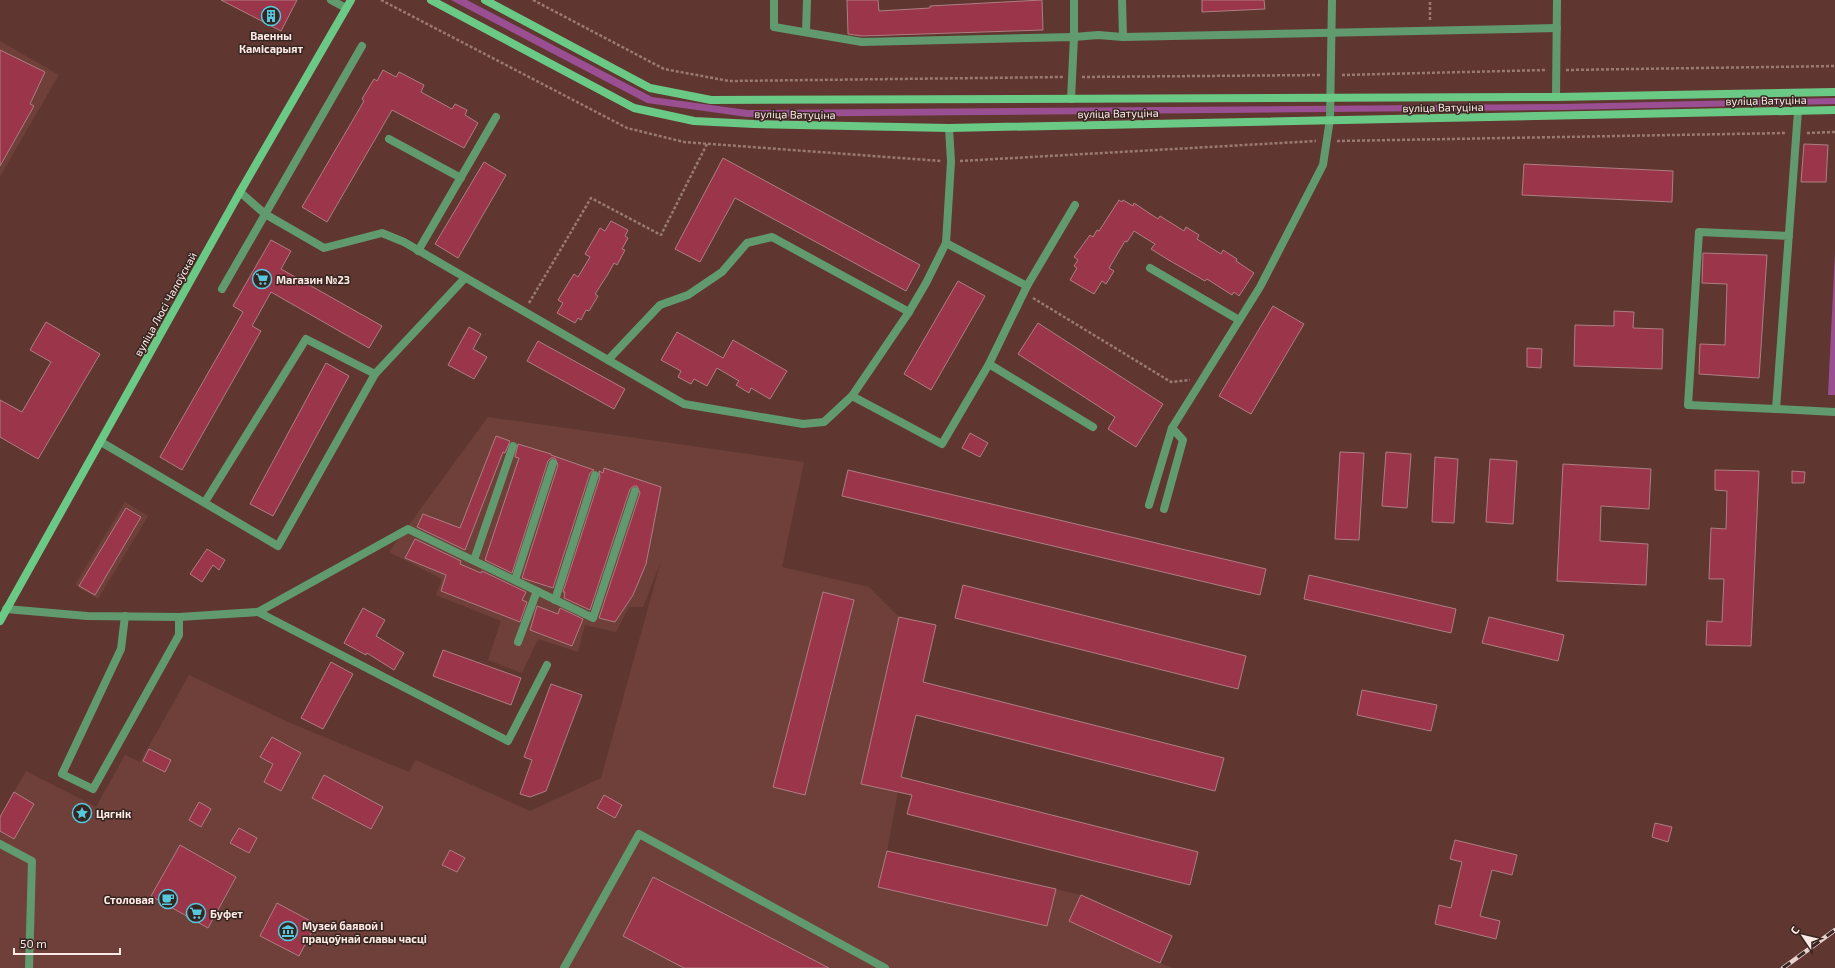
<svg xmlns="http://www.w3.org/2000/svg" width="1835" height="968" viewBox="0 0 1835 968" font-family="'Exo 2',sans-serif">
<style>
.built{fill:#6f4039}
.green{fill:#9a4f92}
.building{fill:#9a354a;stroke:#ad7e83}
.lines{fill:none;stroke-linecap:round;stroke-linejoin:round}
.path{stroke:#9a7973;stroke-width:2.5;stroke-dasharray:3 2;stroke-linecap:butt}
.lane{stroke:#619a6f;stroke-width:8}
.street{stroke:#619a6f;stroke-width:8}
.secondary{stroke:#6bc986;stroke-width:8}
.rail-casing{stroke:#e9d2cd;stroke-width:4.5}
.rail{stroke:#372521;stroke-width:3;stroke-dasharray:9;stroke-linecap:butt}
.labels{text-anchor:middle;dominant-baseline:central;stroke-width:3;stroke-linejoin:round;paint-order:stroke}
.poi-label{font-size:11px;font-weight:bold;fill:#feeae5;stroke:#372521;text-anchor:start}
.street-label{font-size:11px;fill:#feeae5;stroke:#372521}
</style>
<rect width="100%" height="100%" fill="#5f3730"/>
<!-- built -->
<g class="built">
<path d="M 0,41 L 59,75 L 0,176 Z"/>
<path d="M 488,417 L 804,462 L 782,567 L 869,587 L 899,617 L 936,625 L 898,792 L 887,851 L 1081,895 L 1172,936 L 1160,963 L 1173,968 L 0,968 L 0,817 L 26,771 L 96,807 L 125,755 L 140,762 L 189,675 L 288,722 L 409,772 L 416,760 L 530,811 L 601,778 L 661,561 L 643,607 L 629,607 L 616,632 L 585,625 L 578,652 L 538,639 L 522,673 L 488,660 L 501,621 L 436,595 L 442,579 L 389,552 Z"/>
<path d="M 125,502 L 148,516 L 98,599 L 75,585 Z"/>
</g>
<!-- green -->
<g class="green">
<path d="M 451,0 L 467,0 L 652,97 L 747,110 L 1563,104 L 1835,98 L 1835,104 L 1562,110 L 747,117 L 647,103 Z"/>
<path d="M 1835,252 L 1835,395 L 1828,395 Z"/>
</g>
<!-- building -->
<g class="building">
<path d="M 221,0 L 297,0 L 281,31 Z"/>
<path d="M 847,0 L 878,0 L 879,11 L 930,8 L 930,6 L 1042,0 L 1043,30 L 862,36 L 848,34 Z"/>
<path d="M 1202,0 L 1264,0 L 1265,9 L 1202,12 Z"/>
<path d="M 0,50 L 45,72 L 30,104 L 34,106 L 0,166 Z"/>
<path d="M 383,70 L 396,77 L 399,72 L 424,85 L 421,92 L 452,109 L 455,104 L 467,110 L 465,115 L 478,123 L 464,148 L 392,110 L 327,222 L 302,207 L 364,101 L 362,99 L 374,79 L 377,81 Z"/>
<path d="M 1804,144 L 1828,145 L 1826,182 L 1801,182 Z"/>
<path d="M 723,158 L 920,265 L 906,291 L 735,198 L 700,262 L 675,249 Z"/>
<path d="M 484,162 L 506,175 L 458,258 L 435,244 Z"/>
<path d="M 1524,164 L 1673,171 L 1672,202 L 1522,195 Z"/>
<path d="M 1119,200 L 1122,202 L 1123,200 L 1133,206 L 1134,203 L 1158,219 L 1160,216 L 1184,231 L 1186,227 L 1199,235 L 1197,239 L 1221,254 L 1223,250 L 1237,259 L 1236,261 L 1254,273 L 1239,296 L 1234,292 L 1232,295 L 1207,279 L 1205,281 L 1167,259 L 1151,249 L 1155,244 L 1134,231 L 1127,242 L 1125,241 L 1109,268 L 1114,271 L 1106,284 L 1102,281 L 1094,294 L 1070,280 L 1077,268 L 1074,266 L 1078,260 L 1074,257 L 1090,235 L 1093,237 L 1097,230 L 1099,231 Z"/>
<path d="M 611,221 L 628,230 L 625,236 L 628,238 L 622,249 L 625,250 L 617,265 L 614,263 L 608,274 L 595,294 L 598,296 L 589,311 L 586,310 L 581,320 L 578,318 L 575,323 L 557,313 L 563,303 L 558,300 L 574,274 L 578,277 L 590,257 L 585,254 L 600,228 L 605,231 Z"/>
<path d="M 271,240 L 291,251 L 281,269 L 382,326 L 369,348 L 271,292 L 252,326 L 261,331 L 182,470 L 160,457 L 243,312 L 233,306 Z"/>
<path d="M 1703,253 L 1767,255 L 1759,378 L 1699,374 L 1700,344 L 1725,345 L 1727,284 L 1702,283 Z"/>
<path d="M 958,281 L 985,296 L 931,390 L 904,374 Z"/>
<path d="M 1273,306 L 1304,324 L 1251,414 L 1219,396 Z"/>
<path d="M 1614,311 L 1634,312 L 1633,328 L 1663,329 L 1662,369 L 1574,366 L 1575,325 L 1614,326 Z"/>
<path d="M 46,322 L 100,354 L 38,459 L 0,437 L 0,400 L 22,412 L 51,362 L 30,350 Z"/>
<path d="M 1038,323 L 1163,404 L 1136,447 L 1108,429 L 1115,417 L 1018,354 Z"/>
<path d="M 469,327 L 481,334 L 473,349 L 487,357 L 474,379 L 448,365 Z"/>
<path d="M 677,332 L 723,358 L 733,340 L 787,371 L 770,399 L 751,388 L 749,393 L 736,385 L 739,381 L 717,368 L 707,386 L 694,379 L 691,384 L 678,377 L 681,371 L 661,360 Z"/>
<path d="M 538,341 L 625,389 L 614,409 L 527,361 Z"/>
<path d="M 1527,348 L 1542,349 L 1541,368 L 1527,367 Z"/>
<path d="M 326,363 L 349,376 L 273,516 L 250,504 Z"/>
<path d="M 970,433 L 988,443 L 980,457 L 962,448 Z"/>
<path d="M 496,436 L 510,441 L 505,453 L 503,452 L 465,550 L 417,527 L 423,514 L 460,528 Z"/>
<path d="M 518,444 L 551,454 L 551,455 L 594,470 L 590,473 L 553,588 L 522,578 L 558,465 L 555,458 L 551,458 L 548,461 L 512,573 L 485,560 L 519,458 L 515,457 Z"/>
<path d="M 1340,452 L 1364,453 L 1359,540 L 1335,539 Z"/>
<path d="M 1386,452 L 1411,454 L 1407,508 L 1382,506 Z"/>
<path d="M 1435,457 L 1458,459 L 1454,523 L 1432,522 Z"/>
<path d="M 1490,459 L 1517,461 L 1513,524 L 1486,522 Z"/>
<path d="M 1563,464 L 1651,469 L 1649,509 L 1601,506 L 1600,541 L 1648,544 L 1646,585 L 1557,581 Z"/>
<path d="M 604,468 L 661,487 L 646,564 L 633,595 L 615,622 L 599,618 L 640,493 L 637,486 L 634,486 L 630,489 L 590,610 L 564,598 L 565,592 L 563,592 L 600,477 L 599,471 L 603,473 Z"/>
<path d="M 848,470 L 1266,569 L 1260,595 L 842,496 Z"/>
<path d="M 1715,470 L 1759,471 L 1751,646 L 1706,645 L 1707,621 L 1722,622 L 1724,579 L 1709,579 L 1711,528 L 1726,529 L 1727,491 L 1715,490 Z"/>
<path d="M 1792,471 L 1805,472 L 1804,483 L 1792,483 Z"/>
<path d="M 126,508 L 141,517 L 95,595 L 79,586 Z"/>
<path d="M 415,539 L 461,561 L 460,564 L 481,573 L 482,571 L 526,592 L 522,600 L 527,602 L 520,622 L 441,591 L 446,575 L 405,558 Z"/>
<path d="M 207,549 L 225,560 L 219,570 L 213,565 L 202,582 L 190,574 Z"/>
<path d="M 1309,575 L 1456,609 L 1451,633 L 1304,599 Z"/>
<path d="M 963,585 L 1246,656 L 1238,689 L 955,618 Z"/>
<path d="M 823,592 L 854,600 L 805,795 L 773,787 Z"/>
<path d="M 537,606 L 558,614 L 560,608 L 583,619 L 572,646 L 530,630 Z"/>
<path d="M 363,608 L 385,620 L 376,636 L 404,653 L 394,670 L 367,653 L 366,655 L 344,643 Z"/>
<path d="M 899,617 L 936,625 L 923,682 L 1224,758 L 1215,791 L 916,715 L 901,777 L 1198,852 L 1190,885 L 907,814 L 912,795 L 861,784 Z"/>
<path d="M 1489,617 L 1564,635 L 1558,661 L 1482,643 Z"/>
<path d="M 443,650 L 521,678 L 511,705 L 433,676 Z"/>
<path d="M 331,662 L 353,674 L 323,729 L 301,718 Z"/>
<path d="M 551,684 L 582,695 L 546,791 L 530,797 L 520,794 L 532,760 L 524,757 Z"/>
<path d="M 1362,690 L 1437,705 L 1431,731 L 1357,715 Z"/>
<path d="M 272,737 L 301,753 L 281,791 L 264,782 L 273,764 L 260,757 Z"/>
<path d="M 149,749 L 171,760 L 165,772 L 143,761 Z"/>
<path d="M 324,775 L 383,807 L 371,829 L 312,798 Z"/>
<path d="M 14,792 L 34,804 L 14,839 L 0,831 L 0,817 Z"/>
<path d="M 604,795 L 622,805 L 615,818 L 597,808 Z"/>
<path d="M 199,802 L 211,809 L 201,827 L 189,820 Z"/>
<path d="M 1655,823 L 1672,827 L 1668,842 L 1652,837 Z"/>
<path d="M 239,828 L 257,838 L 249,853 L 230,843 Z"/>
<path d="M 1455,840 L 1517,855 L 1512,875 L 1492,870 L 1480,916 L 1500,921 L 1496,939 L 1435,924 L 1439,905 L 1451,908 L 1462,862 L 1450,859 Z"/>
<path d="M 180,845 L 236,877 L 208,928 L 151,896 Z"/>
<path d="M 450,850 L 465,858 L 457,872 L 442,865 Z"/>
<path d="M 887,851 L 1056,889 L 1047,926 L 878,887 Z"/>
<path d="M 653,877 L 829,968 L 684,968 L 623,936 Z"/>
<path d="M 1081,895 L 1172,936 L 1160,963 L 1069,921 Z"/>
<path d="M 277,903 L 316,924 L 299,956 L 260,936 Z"/>
</g>
<g class="lines">
<!-- path -->
<g class="path">
<path d="M 381,0 L 627,128 L 684,142 L 941,161"/>
<path d="M 533,0 L 664,69 L 729,81 L 1063,77"/>
<path d="M 1430,20 L 1430,0"/>
<path d="M 1566,70 L 1835,66"/>
<path d="M 1342,75 L 1547,70"/>
<path d="M 1082,77 L 1321,75"/>
<path d="M 1807,133 L 1835,132"/>
<path d="M 1337,141 L 1786,133"/>
<path d="M 960,161 L 1316,141"/>
<path d="M 1033,298 L 1171,382 L 1190,380"/>
<path d="M 529,303 L 591,198 L 661,235 L 707,144"/>
</g>
<!-- lane -->
<g class="lane">
<path d="M 331,0 L 346,8"/>
<path d="M 774,0 L 774,27 L 862,42 L 1074,37 L 1071,99"/>
<path d="M 1074,0 L 1074,37 L 1098,35 L 1123,37 L 1557,28"/>
<path d="M 1122,0 L 1123,37"/>
<path d="M 806,32 L 807,0"/>
<path d="M 1556,97 L 1557,0"/>
<path d="M 389,139 L 461,178"/>
<path d="M 240,192 L 265,214 L 324,248 L 382,233 L 404,242 L 684,404 L 803,424 L 824,422 L 852,396 L 942,444 L 989,364 L 1027,286 L 1075,205"/>
<path d="M 1789,236 L 1699,232 L 1688,405 L 1776,409 L 1798,111"/>
<path d="M 946,243 L 1027,286"/>
<path d="M 418,251 L 496,117"/>
<path d="M 1150,268 L 1239,320"/>
<path d="M 222,289 L 362,46"/>
<path d="M 608,360 L 660,305 L 688,295 L 722,272 L 747,243 L 772,237 L 909,312"/>
<path d="M 989,364 L 1093,427"/>
<path d="M 852,396 L 909,312 L 926,283 L 946,243 L 951,162 L 949,128"/>
<path d="M 101,442 L 278,546 L 375,374"/>
<path d="M 205,502 L 306,339 L 375,374 L 465,278"/>
<path d="M 1149,505 L 1172,428 L 1260,287 L 1323,165 L 1330,119 L 1332,0"/>
<path d="M 1164,509 L 1183,440 L 1172,428"/>
<path d="M 474,560 L 513,446"/>
<path d="M 515,580 L 553,463"/>
<path d="M 555,600 L 595,475"/>
<path d="M 6,609 L 87,616 L 179,617 L 258,612 L 408,529 L 593,618 L 635,491"/>
<path d="M 258,612 L 508,741 L 547,665"/>
<path d="M 125,616 L 121,649 L 62,774 L 93,789 L 179,635 L 179,617"/>
<path d="M 518,642 L 537,591"/>
<path d="M 0,844 L 32,861 L 29,968"/>
<path d="M 564,968 L 639,834 L 885,968"/>
</g>
<!-- street -->
<path class="street" d="M 1776,409 L 1835,412"/>
<!-- secondary -->
<g class="secondary">
<path d="M 431,0 L 634,108 L 694,121 L 754,124 L 949,128 L 1835,110"/>
<path d="M 485,0 L 650,88 L 711,100 L 1556,97 L 1835,92"/>
<path d="M 0,621 L 240,192 L 351,0"/>
</g>
<!-- rail casing -->
<g class="rail-casing">
<path id="rail" d="M 1783,968 L 1835,930"/>
</g>
<!-- rail -->
<use href="#rail" class="rail"/>
</g>
<!-- icons -->
<defs>
<g id="building-ring" transform="scale(1)"><circle r="9.5" fill="#372521" stroke="#55cadf" stroke-width="1.5"/><path d="M-4-6H4V6H1V3H-1V6H-4ZM-2.5-4.3h1.7v1.8h-1.7ZM.8-4.3h1.7v1.8H.8ZM-2.5-1h1.7V.8h-1.7ZM.8-1h1.7V.8H.8Z" fill="#55cadf"/></g>
<g id="supermarket-ring" transform="scale(1)"><circle r="9.5" fill="#372521" stroke="#55cadf" stroke-width="1.5"/><path d="M-6-5.5h2.5l.6 2H6L4.5 2H-2.5L-4.4-4H-6ZM-1.5 3.2a1.3 1.3 0 1 0 .1 0ZM3 3.2a1.3 1.3 0 1 0 .1 0Z" fill="#55cadf"/></g>
<g id="sight-ring" transform="scale(1)"><circle r="9.5" fill="#372521" stroke="#55cadf" stroke-width="1.5"/><path d="M0-6L1.8-2.2L6-1.7L2.9 1.2L3.7 5.4L0 3.3L-3.7 5.4L-2.9 1.2L-6-1.7L-1.8-2.2Z" fill="#55cadf"/></g>
<g id="cafe-ring" transform="scale(1)"><circle r="9.5" fill="#372521" stroke="#55cadf" stroke-width="1.5"/><path d="M-5.5-4.5H6V0H3Q3 3.5 0 3.5H-2.5Q-5.5 3.5-5.5 0ZM3-3.2v2h1.7v-2ZM-6 4.5H4V6H-6Z" fill="#55cadf"/></g>
<g id="museum-ring" transform="scale(1)"><circle r="9.5" fill="#372521" stroke="#55cadf" stroke-width="1.5"/><path d="M0-6L6-3V-2H-6V-3ZM-5-1h2V3h-2ZM-1-1h2V3h-2ZM3-1h2V3H3ZM-6 4H6V6H-6Z" fill="#55cadf"/></g>
</defs>
<g fill-rule="evenodd">
<use href="#building-ring" x="271" y="16"/>
<use href="#supermarket-ring" x="262" y="279"/>
<use href="#sight-ring" x="82" y="813"/>
<use href="#cafe-ring" x="168" y="899"/>
<use href="#supermarket-ring" x="196" y="913"/>
<use href="#museum-ring" x="288" y="931"/>
</g>
<g class="labels">
<!-- poi labels -->
<g class="poi-label">
<text x="271" y="35" text-anchor="middle">Ваенны<tspan x="271" dy="13">Камісарыят</tspan></text>
<text x="276" y="279">Магазин №23</text>
<text x="96" y="813">Цягнік</text>
<text x="154" y="899" text-anchor="end">Столовая</text>
<text x="210" y="913">Буфет</text>
<text x="302" y="925">Музей баявой і<tspan x="302" dy="13">працоўнай славы часці</tspan></text>
</g>
<!-- street labels -->
<g class="street-label">
<text transform="translate(1766 100) rotate(-1)">вуліца Ватуціна</text>
<text transform="translate(1443 107) rotate(-1)">вуліца Ватуціна</text>
<text transform="translate(1118 113) rotate(-1)">вуліца Ватуціна</text>
<text transform="translate(795 114) rotate(1)">вуліца Ватуціна</text>
<text transform="translate(165 304) rotate(-61)">вуліца Люсі Чалоўскай</text>
</g>
</g>
<!-- north arrow -->
<g transform="translate(1803 936) rotate(305)" stroke="#372521" stroke-width="3" paint-order="stroke">
<path d="M0-3L7 15L0 10L-7 15Z" fill="#feeae5"/>
<text y="-6" font-size="11" font-weight="bold" text-anchor="middle" fill="#feeae5">С</text>
</g>
<!-- scale -->
<path d="M14 948v6h106v-6" fill="none" stroke="#feeae5" stroke-width="2"/>
<text x="20" y="948" font-size="12" fill="#feeae5" stroke="#372521" stroke-width="3" paint-order="stroke">50 m</text>
</svg>
